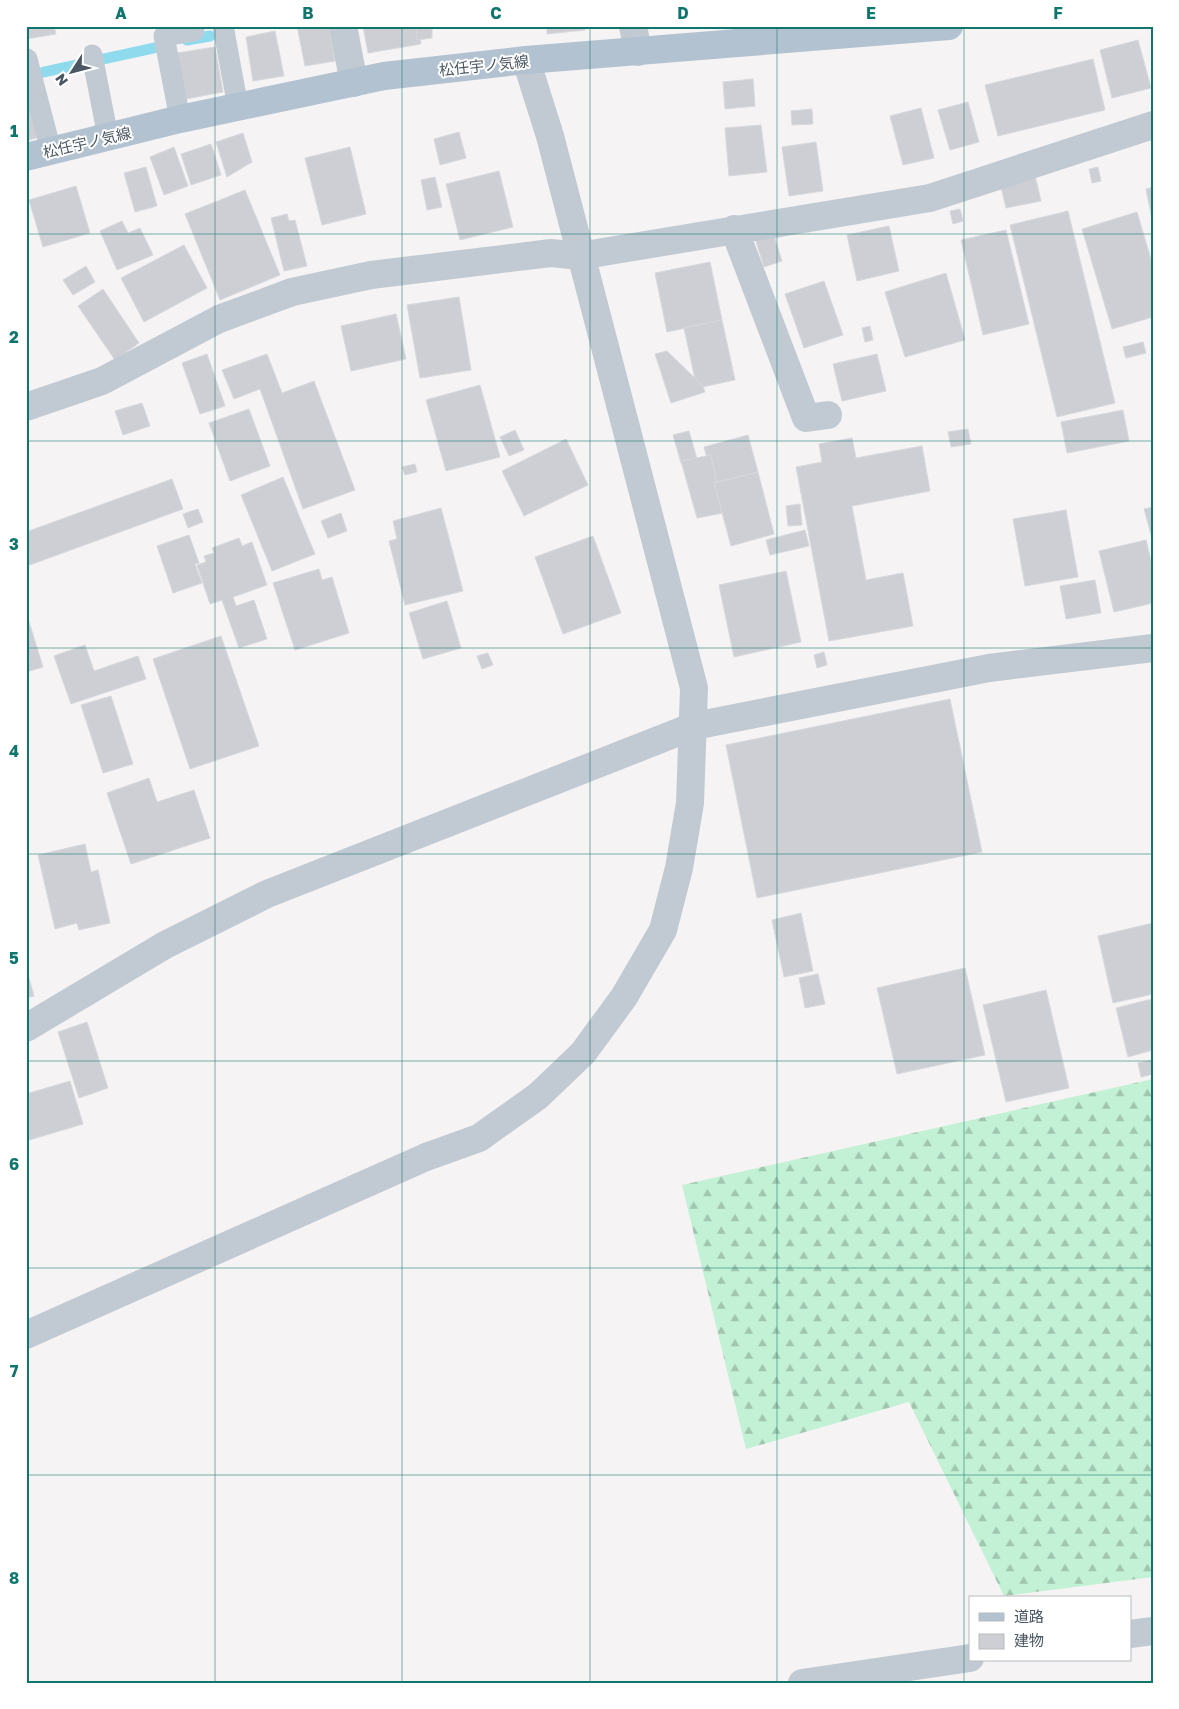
<svg xmlns="http://www.w3.org/2000/svg" width="1179" height="1709" viewBox="0 0 1179 1709" font-family="'Golos Text','Noto Sans JP',sans-serif">
<style>
.forest{fill:url(#forest-firs)}
.lines{fill:none;stroke-linecap:round;stroke-linejoin:round}
.stream{stroke:#90daee;stroke-width:11}
.building{fill:#cdcfd5;stroke:#d7d9de}
.service{stroke:#c1cad2;stroke-width:21}
.minor{stroke:#c1cad2;stroke-width:28}
.tertiary{stroke:#c1cad2;stroke-width:28}
.primary{stroke:#b3c2d1;stroke-width:28}
.grid{fill:none;stroke:#0f766e;stroke-width:1;stroke-opacity:0.55}
.labels{text-anchor:middle;dominant-baseline:central;stroke-width:4;stroke-linejoin:round;paint-order:stroke}
.street-label{font-size:15px;fill:#4a5661;stroke:#fff}
.neatline{fill:none;stroke:#0f766e;stroke-width:2}
.grid-label{font-size:16px;text-anchor:middle;font-weight:bold;fill:#0f766e}
</style>
<defs>
<pattern id="forest-firs" width="22" height="20" patternUnits="userSpaceOnUse" patternTransform="scale(1.25)"><rect width="22" height="20" fill="#c3f1d5"/><path d="M5 1l3.5 6h-7zM16 11l3.5 6h-7z" fill="#a0c6b0"/></pattern>
</defs>
<rect width="100%" height="100%" fill="#f5f3f3"/>
<!-- forest -->
<path class="forest" d="M 1153,1079 L 1153,1577 L 1004,1596 L 909,1402 L 746,1449 L 682,1185 Z"/>
<g class="lines">
<!-- stream -->
<g class="stream">
<path d="M 187,40 L 210,36"/>
<path d="M 44,72 L 154,48"/>
</g>
</g>
<!-- building -->
<g class="building">
<path d="M 26,26 L 54,26 L 56,34 L 26,39 Z"/>
<path d="M 297,26 L 329,26 L 335,61 L 305,66 Z"/>
<path d="M 363,26 L 418,26 L 421,44 L 368,53 Z"/>
<path d="M 416,26 L 432,26 L 432,38 L 417,40 Z"/>
<path d="M 547,26 L 585,26 L 585,30 L 547,34 Z"/>
<path d="M 275,31 L 284,76 L 253,81 L 246,37 Z"/>
<path d="M 1138,40 L 1151,88 L 1112,98 L 1100,50 Z"/>
<path d="M 215,47 L 223,92 L 186,99 L 177,53 Z"/>
<path d="M 1093,59 L 1105,110 L 998,136 L 985,85 Z"/>
<path d="M 753,79 L 755,106 L 725,109 L 723,82 Z"/>
<path d="M 26,94 L 42,136 L 26,141 Z"/>
<path d="M 968,102 L 979,142 L 950,150 L 938,110 Z"/>
<path d="M 921,108 L 934,158 L 903,165 L 890,116 Z"/>
<path d="M 812,109 L 813,124 L 792,125 L 791,111 Z"/>
<path d="M 761,125 L 767,172 L 729,176 L 725,128 Z"/>
<path d="M 459,132 L 466,158 L 440,165 L 434,139 Z"/>
<path d="M 243,133 L 252,162 L 227,177 L 216,142 Z"/>
<path d="M 816,142 L 823,191 L 789,196 L 782,147 Z"/>
<path d="M 211,144 L 221,175 L 191,185 L 181,154 Z"/>
<path d="M 174,147 L 188,186 L 164,195 L 150,157 Z"/>
<path d="M 350,147 L 366,214 L 322,225 L 305,158 Z"/>
<path d="M 146,167 L 157,206 L 135,212 L 124,173 Z"/>
<path d="M 1098,167 L 1101,181 L 1092,183 L 1089,169 Z"/>
<path d="M 499,171 L 513,227 L 460,240 L 446,184 Z"/>
<path d="M 1034,171 L 1041,201 L 1006,208 L 999,179 Z"/>
<path d="M 435,177 L 442,207 L 427,210 L 421,180 Z"/>
<path d="M 76,186 L 90,233 L 43,247 L 29,200 Z"/>
<path d="M 1153,187 L 1153,224 L 1146,189 Z"/>
<path d="M 245,190 L 280,275 L 220,300 L 185,214 Z"/>
<path d="M 960,209 L 963,221 L 953,224 L 950,211 Z"/>
<path d="M 1068,211 L 1115,403 L 1057,417 L 1010,225 Z"/>
<path d="M 1137,212 L 1153,266 L 1153,317 L 1112,329 L 1082,229 Z"/>
<path d="M 287,214 L 289,221 L 295,220 L 307,266 L 284,271 L 271,218 Z"/>
<path d="M 122,221 L 128,233 L 140,228 L 153,255 L 117,270 L 100,231 Z"/>
<path d="M 889,226 L 899,271 L 857,281 L 847,235 Z"/>
<path d="M 772,229 L 782,261 L 764,267 L 754,235 Z"/>
<path d="M 1006,230 L 1029,324 L 983,335 L 961,240 Z"/>
<path d="M 184,245 L 207,288 L 144,322 L 121,278 Z"/>
<path d="M 710,262 L 722,320 L 667,332 L 655,273 Z"/>
<path d="M 86,266 L 95,282 L 73,295 L 63,280 Z"/>
<path d="M 946,273 L 965,340 L 905,357 L 885,292 Z"/>
<path d="M 824,281 L 843,335 L 804,348 L 785,294 Z"/>
<path d="M 103,289 L 139,343 L 115,360 L 78,306 Z"/>
<path d="M 459,297 L 471,370 L 420,378 L 407,305 Z"/>
<path d="M 396,314 L 406,359 L 351,371 L 341,326 Z"/>
<path d="M 722,320 L 735,380 L 697,388 L 684,328 Z"/>
<path d="M 870,326 L 873,340 L 865,342 L 862,328 Z"/>
<path d="M 1143,342 L 1146,353 L 1126,358 L 1123,347 Z"/>
<path d="M 667,351 L 703,386 L 705,392 L 671,403 L 655,354 Z"/>
<path d="M 207,354 L 225,406 L 200,414 L 182,363 Z"/>
<path d="M 267,354 L 282,393 L 314,381 L 355,490 L 303,509 L 260,389 L 234,399 L 222,370 Z"/>
<path d="M 877,354 L 886,391 L 842,401 L 833,364 Z"/>
<path d="M 480,385 L 500,457 L 446,471 L 426,400 Z"/>
<path d="M 142,403 L 150,426 L 123,435 L 115,411 Z"/>
<path d="M 249,409 L 270,466 L 230,481 L 209,423 Z"/>
<path d="M 1123,410 L 1129,441 L 1067,453 L 1061,422 Z"/>
<path d="M 968,429 L 971,444 L 951,447 L 948,432 Z"/>
<path d="M 515,430 L 524,450 L 509,456 L 500,437 Z"/>
<path d="M 689,431 L 697,459 L 681,463 L 673,435 Z"/>
<path d="M 748,435 L 758,472 L 714,483 L 704,447 Z"/>
<path d="M 852,438 L 856,458 L 922,446 L 930,491 L 852,506 L 866,580 L 903,573 L 913,626 L 829,641 L 796,467 L 822,462 L 819,444 Z"/>
<path d="M 566,439 L 588,485 L 524,516 L 502,471 Z"/>
<path d="M 711,455 L 723,513 L 697,518 L 681,461 Z"/>
<path d="M 415,464 L 417,472 L 405,475 L 402,467 Z"/>
<path d="M 758,472 L 774,534 L 731,546 L 714,483 Z"/>
<path d="M 283,477 L 315,554 L 272,571 L 241,495 Z"/>
<path d="M 172,479 L 183,509 L 27,566 L 26,532 Z"/>
<path d="M 800,504 L 802,525 L 788,526 L 786,506 Z"/>
<path d="M 1153,507 L 1153,542 L 1144,509 Z"/>
<path d="M 441,508 L 463,591 L 405,605 L 389,541 L 397,539 L 393,521 Z"/>
<path d="M 198,509 L 203,522 L 188,528 L 183,514 Z"/>
<path d="M 1066,510 L 1078,577 L 1025,586 L 1013,519 Z"/>
<path d="M 341,513 L 347,531 L 328,538 L 321,521 Z"/>
<path d="M 805,530 L 809,546 L 770,555 L 766,540 Z"/>
<path d="M 189,535 L 199,563 L 195,564 L 202,583 L 173,593 L 157,546 Z"/>
<path d="M 593,536 L 621,613 L 563,634 L 535,557 Z"/>
<path d="M 239,538 L 242,546 L 252,542 L 267,585 L 233,597 L 236,606 L 254,600 L 267,639 L 239,648 L 222,600 L 210,604 L 197,565 L 206,562 L 204,556 L 214,553 L 212,548 Z"/>
<path d="M 1146,540 L 1153,569 L 1153,603 L 1114,612 L 1099,551 Z"/>
<path d="M 319,569 L 322,580 L 332,577 L 349,633 L 295,650 L 273,583 Z"/>
<path d="M 786,571 L 801,642 L 734,657 L 719,585 Z"/>
<path d="M 1095,580 L 1101,613 L 1066,619 L 1060,586 Z"/>
<path d="M 447,601 L 461,648 L 423,659 L 409,613 Z"/>
<path d="M 26,612 L 43,667 L 26,672 Z"/>
<path d="M 221,636 L 259,746 L 190,769 L 153,659 Z"/>
<path d="M 85,645 L 94,671 L 138,656 L 146,679 L 71,704 L 54,656 Z"/>
<path d="M 824,652 L 827,665 L 817,668 L 814,655 Z"/>
<path d="M 488,653 L 493,665 L 482,669 L 477,656 Z"/>
<path d="M 111,696 L 133,764 L 103,773 L 81,705 Z"/>
<path d="M 950,699 L 982,852 L 757,898 L 726,745 Z"/>
<path d="M 149,778 L 157,802 L 194,790 L 210,838 L 131,864 L 107,793 Z"/>
<path d="M 85,844 L 91,872 L 98,870 L 110,923 L 79,930 L 77,923 L 55,929 L 38,855 Z"/>
<path d="M 801,913 L 813,971 L 784,977 L 772,920 Z"/>
<path d="M 1153,923 L 1153,994 L 1113,1003 L 1098,936 Z"/>
<path d="M 26,967 L 34,996 L 26,998 Z"/>
<path d="M 965,968 L 985,1055 L 897,1074 L 877,988 Z"/>
<path d="M 818,974 L 825,1004 L 805,1008 L 799,978 Z"/>
<path d="M 1046,990 L 1069,1088 L 1006,1102 L 983,1005 Z"/>
<path d="M 1152,999 L 1153,1050 L 1128,1057 L 1116,1008 Z"/>
<path d="M 87,1022 L 108,1088 L 79,1098 L 58,1032 Z"/>
<path d="M 1152,1060 L 1153,1074 L 1141,1077 L 1138,1063 Z"/>
<path d="M 70,1081 L 83,1124 L 26,1141 L 26,1094 Z"/>
</g>
<g class="lines">
<!-- service -->
<g class="service">
<path d="M 223,26 L 238,107"/>
<path d="M 92,55 L 108,137"/>
<path d="M 27,59 L 51,151"/>
<path d="M 180,119 L 164,36 L 194,31"/>
</g>
<!-- minor -->
<g class="minor">
<path d="M 343,26 L 354,83"/>
<path d="M 633,26 L 638,52"/>
<path d="M 734,229 L 806,418 L 828,415"/>
<path d="M 26,407 L 102,381 L 219,319 L 292,292 L 371,275 L 551,253 L 580,256 L 609,251 L 930,198 L 1153,125"/>
<path d="M 26,1028 L 165,945 L 267,894 L 694,726 L 989,668 L 1153,648"/>
</g>
<!-- tertiary -->
<g class="tertiary">
<path d="M 26,1335 L 426,1157 L 479,1138 L 538,1096 L 583,1053 L 624,997 L 663,930 L 679,868 L 690,803 L 694,688 L 550,136 L 526,60"/>
<path d="M 1130,1634 L 1153,1631"/>
<path d="M 802,1683 L 970,1658"/>
</g>
<!-- primary -->
<path class="primary" d="M 26,157 L 180,119 L 384,76 L 526,60 L 949,26"/>
</g>
<!-- grid -->
<path class="grid" d="M 215,26 L 215,1683M 402,26 L 402,1683M 590,26 L 590,1683M 777,26 L 777,1683M 964,26 L 964,1683M 26,234 L 1153,234M 26,441 L 1153,441M 26,648 L 1153,648M 26,854 L 1153,854M 26,1061 L 1153,1061M 26,1268 L 1153,1268M 26,1475 L 1153,1475"/>
<g class="labels">
<!-- street labels -->
<g class="street-label">
<text transform="translate(484 65) rotate(-6)">松任宇ノ気線</text>
<text transform="translate(87 142) rotate(-13)">松任宇ノ気線</text>
</g>
</g>
<!-- border -->
<rect width="1179" height="1709" fill="none" stroke="#ffffff" stroke-width="55"/>
<!-- legend -->
<rect x="969" y="1596" width="162" height="65" fill="#ffffff" stroke="#b7bbc0"/>
<rect x="979" y="1613" width="25" height="8" fill="#b3c2d1" stroke="#b7bbc0"/>
<text x="1014" y="1622" font-size="15" fill="#4a5661">道路</text>
<rect x="979" y="1634" width="25" height="15" fill="#cdcfd5" stroke="#b7bbc0"/>
<text x="1014" y="1646" font-size="15" fill="#4a5661">建物</text>
<!-- north arrow -->
<g transform="translate(72 72) rotate(234)" stroke="#ffffff" stroke-width="4" paint-order="stroke">
<path d="M0-4L9 19L0 12L-9 19Z" fill="#4a5661"/>
<text y="-8" font-size="14" font-weight="bold" text-anchor="middle" fill="#4a5661">N</text>
</g>
<rect x="28" y="28" width="1124" height="1654" class="neatline"/>
<g class="grid-label">
<text x="121" y="19">A</text>
<text x="308" y="19">B</text>
<text x="496" y="19">C</text>
<text x="683" y="19">D</text>
<text x="871" y="19">E</text>
<text x="1058" y="19">F</text>
<text x="14" y="137">1</text>
<text x="14" y="343">2</text>
<text x="14" y="550">3</text>
<text x="14" y="757">4</text>
<text x="14" y="964">5</text>
<text x="14" y="1170">6</text>
<text x="14" y="1377">7</text>
<text x="14" y="1584">8</text>
</g>
</svg>
